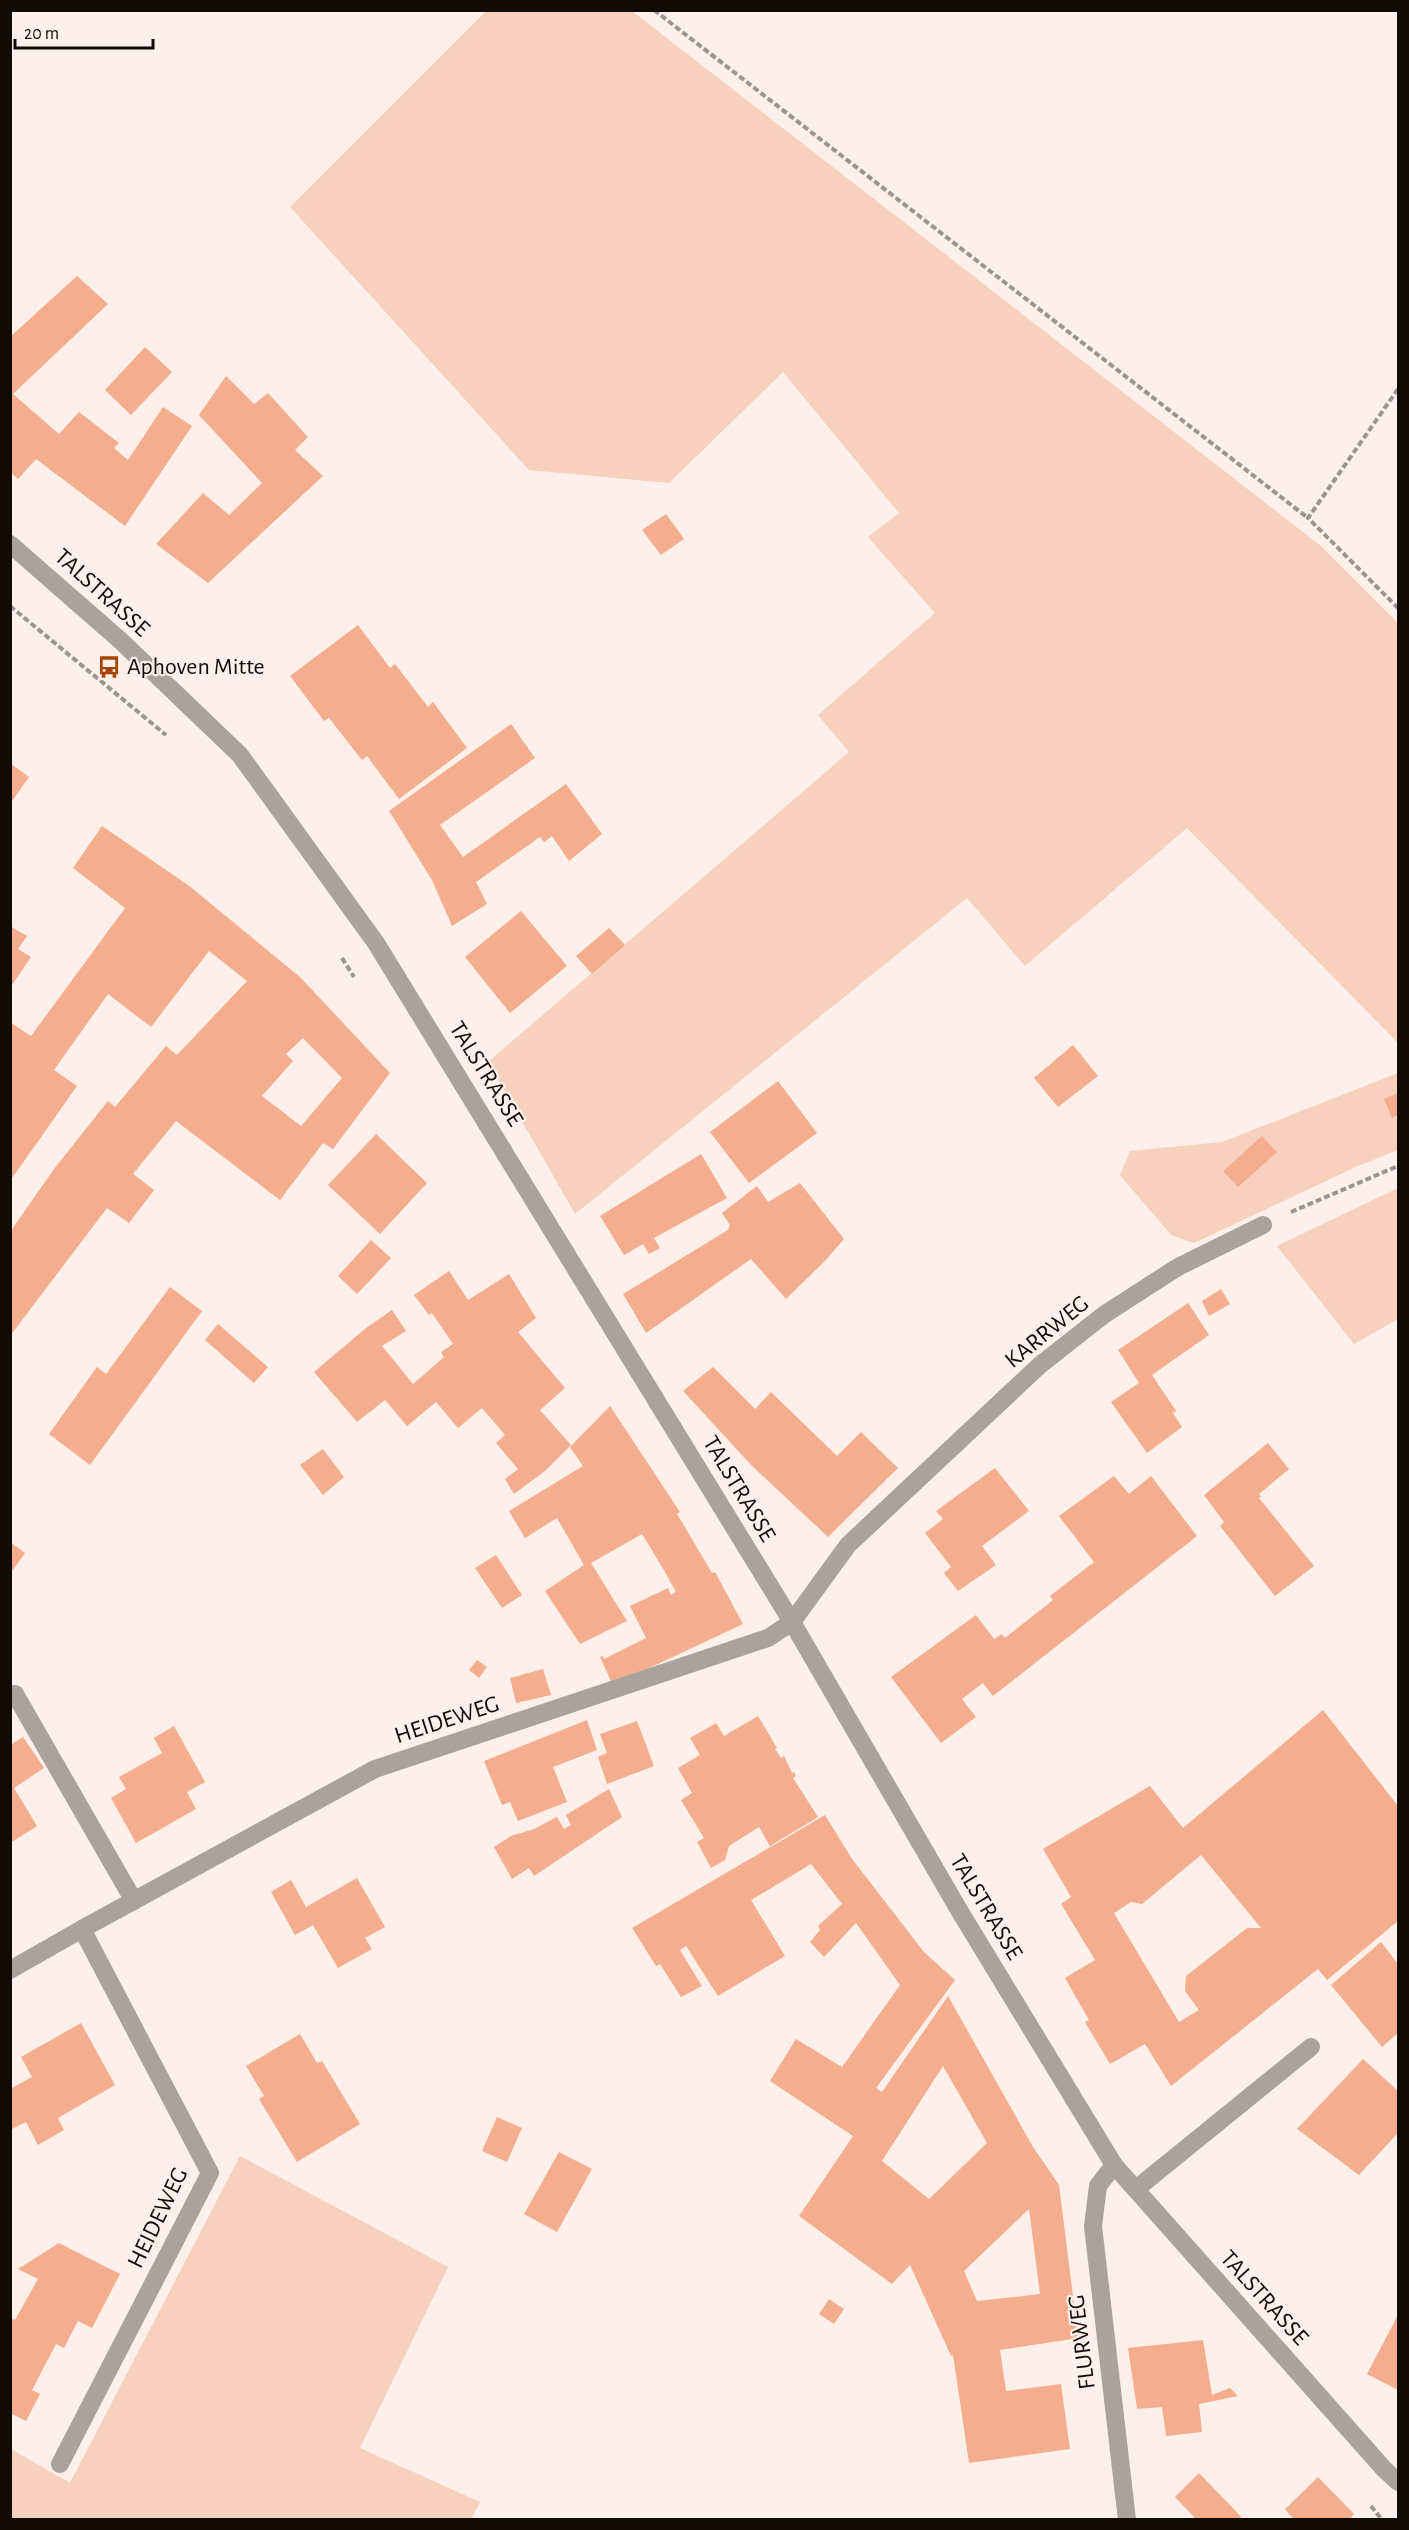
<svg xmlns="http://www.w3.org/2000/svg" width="1409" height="2530" viewBox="0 0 1409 2530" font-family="'Alegreya Sans',sans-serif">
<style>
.green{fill:#f8d0be}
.building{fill:#f4ae8e;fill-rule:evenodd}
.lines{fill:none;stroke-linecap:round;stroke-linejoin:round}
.path{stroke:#9e938e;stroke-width:4;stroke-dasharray:6 3;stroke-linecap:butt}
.lane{stroke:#aba29e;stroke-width:18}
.street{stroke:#aba29e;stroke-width:18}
.labels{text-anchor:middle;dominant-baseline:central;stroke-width:4.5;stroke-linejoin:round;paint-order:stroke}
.street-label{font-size:24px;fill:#110b08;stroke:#fdefe9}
.poi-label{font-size:24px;fill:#110b08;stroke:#fdefe9;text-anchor:start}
</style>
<rect width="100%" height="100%" fill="#fdefe9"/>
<!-- green -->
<g class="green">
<path d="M 486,11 L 632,11 L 1321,546 L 1398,623 L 1398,1043 L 1187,828 L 1025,966 L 967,898 L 575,1214 L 488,1062 L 849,752 L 818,715 L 935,613 L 868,537 L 899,513 L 783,372 L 669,483 L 529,470 L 290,207 Z"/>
<path d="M 1398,1073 L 1398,1150 L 1358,1166 L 1194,1243 L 1171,1235 L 1120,1175 L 1130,1151 L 1222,1142 Z"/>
<path d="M 1398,1188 L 1398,1319 L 1354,1344 L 1277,1246 Z"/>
<path d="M 240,2156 L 448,2267 L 360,2448 L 480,2502 L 471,2519 L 11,2519 L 11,2449 L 70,2483 Z"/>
</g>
<!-- building -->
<g class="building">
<path d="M 77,276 L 108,304 L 13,394 L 59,434 L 79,412 L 119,443 L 114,448 L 128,460 L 163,407 L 192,426 L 125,526 L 36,459 L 18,479 L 10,472 L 10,337 Z"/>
<path d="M 145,347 L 172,372 L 131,415 L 105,390 Z"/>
<path d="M 226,376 L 254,404 L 268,393 L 308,437 L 295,450 L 323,476 L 208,583 L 156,544 L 203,493 L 229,515 L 262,483 L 199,415 Z"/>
<path d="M 666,514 L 684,539 L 661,555 L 642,530 Z"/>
<path d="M 358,625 L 390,668 L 395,664 L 428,707 L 433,702 L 467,748 L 399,799 L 367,756 L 362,760 L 329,718 L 324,721 L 290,676 Z"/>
<path d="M 511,724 L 535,758 L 440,825 L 463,857 L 566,784 L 602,834 L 569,861 L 552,836 L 544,842 L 540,837 L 476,882 L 487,904 L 452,926 L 432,880 L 389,811 Z"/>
<path d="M 10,763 L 29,777 L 10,804 Z"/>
<path d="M 102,826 L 188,885 L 300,977 L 390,1073 L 333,1149 L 323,1143 L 280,1200 L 176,1121 L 133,1174 L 154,1190 L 129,1223 L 107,1208 L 10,1336 L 10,1232 L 54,1169 L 108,1101 L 115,1107 L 166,1046 L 177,1055 L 247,981 L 209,951 L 151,1027 L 108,994 L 54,1070 L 77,1086 L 10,1181 L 10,1022 L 31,1036 L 125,908 L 73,868 ZM 303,1038 L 342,1078 L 301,1126 L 262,1096 L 293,1061 L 286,1054 Z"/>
<path d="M 521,911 L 567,966 L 510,1013 L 465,957 Z"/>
<path d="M 10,926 L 27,936 L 18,949 L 31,957 L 10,988 Z"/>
<path d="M 609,928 L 625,945 L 592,974 L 576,956 Z"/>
<path d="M 1073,1045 L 1098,1076 L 1058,1107 L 1034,1078 Z"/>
<path d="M 778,1081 L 817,1133 L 749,1183 L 710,1132 Z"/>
<path d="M 1398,1093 L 1398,1115 L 1392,1118 L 1384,1099 Z"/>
<path d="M 376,1134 L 427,1183 L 380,1234 L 328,1185 Z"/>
<path d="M 1262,1136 L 1277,1152 L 1238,1187 L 1223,1171 Z"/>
<path d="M 701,1154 L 727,1198 L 654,1238 L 660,1248 L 649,1254 L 643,1244 L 624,1255 L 600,1216 Z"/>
<path d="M 800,1183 L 844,1239 L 825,1261 L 786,1299 L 751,1259 L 646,1333 L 623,1294 L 728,1230 L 730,1225 L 722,1213 L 757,1186 L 768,1202 Z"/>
<path d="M 371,1240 L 391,1258 L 357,1294 L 338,1276 Z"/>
<path d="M 449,1271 L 468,1300 L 509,1274 L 536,1318 L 518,1332 L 565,1388 L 540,1410 L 571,1445 L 545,1471 L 514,1494 L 505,1479 L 518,1469 L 496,1443 L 505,1435 L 482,1408 L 458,1428 L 436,1402 L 407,1426 L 385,1400 L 357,1422 L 314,1372 L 366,1328 L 392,1310 L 406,1331 L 382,1346 L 413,1384 L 444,1357 L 441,1352 L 453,1344 L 432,1313 L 429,1315 L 414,1295 Z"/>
<path d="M 170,1287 L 202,1311 L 90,1465 L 49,1434 L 97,1367 L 106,1374 Z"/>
<path d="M 1221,1289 L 1230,1304 L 1209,1316 L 1202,1301 Z"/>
<path d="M 1188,1303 L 1209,1335 L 1152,1375 L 1176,1411 L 1173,1413 L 1182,1427 L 1147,1453 L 1111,1402 L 1139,1383 L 1118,1350 Z"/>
<path d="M 218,1324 L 268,1367 L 254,1383 L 205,1340 Z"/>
<path d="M 713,1367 L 755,1409 L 771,1392 L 837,1456 L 861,1432 L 898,1468 L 828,1537 L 752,1466 L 683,1391 Z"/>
<path d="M 610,1406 L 680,1512 L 677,1514 L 712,1573 L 715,1572 L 743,1624 L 643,1671 L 611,1681 L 600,1657 L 603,1656 L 604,1659 L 646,1638 L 630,1606 L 668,1588 L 671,1595 L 676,1592 L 665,1572 L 642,1534 L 591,1563 L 627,1621 L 580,1644 L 545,1591 L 584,1565 L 557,1518 L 525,1538 L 509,1511 L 583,1466 L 570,1447 Z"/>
<path d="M 1268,1443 L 1289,1469 L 1259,1494 L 1261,1497 L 1259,1498 L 1314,1566 L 1275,1596 L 1220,1526 L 1224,1522 L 1204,1495 Z"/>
<path d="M 323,1449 L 344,1477 L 323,1495 L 300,1465 Z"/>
<path d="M 995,1468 L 1029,1511 L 982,1546 L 996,1565 L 958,1591 L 944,1573 L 951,1567 L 925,1533 L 943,1519 L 936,1511 Z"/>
<path d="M 1114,1476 L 1129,1494 L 1151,1476 L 1197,1536 L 993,1696 L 983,1683 L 962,1699 L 976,1717 L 941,1743 L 891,1677 L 976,1615 L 994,1639 L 1002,1634 L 1005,1638 L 1053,1600 L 1050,1596 L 1094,1562 L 1059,1516 Z"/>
<path d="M 10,1542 L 25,1553 L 10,1574 Z"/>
<path d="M 496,1555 L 522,1595 L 502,1608 L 475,1568 Z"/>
<path d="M 477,1660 L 487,1667 L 479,1678 L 469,1670 Z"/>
<path d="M 543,1669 L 551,1695 L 516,1703 L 510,1678 Z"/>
<path d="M 1323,1710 L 1398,1806 L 1398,1921 L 1327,1980 L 1318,1969 L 1171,2086 L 1145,2044 L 1110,2064 L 1085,2022 L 1089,2020 L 1065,1978 L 1095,1960 L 1061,1904 L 1071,1897 L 1043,1849 L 1150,1786 L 1183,1828 ZM 1201,1855 L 1261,1928 L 1247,1928 L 1186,1976 L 1185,1991 L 1199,2010 L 1179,2022 L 1114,1913 L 1131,1902 L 1142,1904 Z"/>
<path d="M 758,1716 L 777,1748 L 775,1749 L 781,1758 L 784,1756 L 792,1773 L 794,1772 L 796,1776 L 793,1778 L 818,1817 L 770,1846 L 759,1827 L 729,1846 L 725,1860 L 711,1868 L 697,1842 L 704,1838 L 681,1800 L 692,1793 L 678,1768 L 700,1755 L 690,1738 L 716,1723 L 724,1736 Z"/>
<path d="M 587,1720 L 597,1750 L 553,1767 L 567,1802 L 518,1821 L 510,1802 L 502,1805 L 484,1761 Z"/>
<path d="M 637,1721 L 654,1766 L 607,1784 L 598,1757 L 607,1753 L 600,1734 Z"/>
<path d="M 174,1726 L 205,1782 L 187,1792 L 196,1809 L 136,1843 L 111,1798 L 126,1789 L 119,1777 L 162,1753 L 154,1738 Z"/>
<path d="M 23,1737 L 44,1768 L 14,1788 L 37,1826 L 10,1843 L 10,1745 Z"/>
<path d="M 609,1789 L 622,1817 L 534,1876 L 529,1868 L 512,1879 L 494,1847 L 511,1836 L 534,1829 L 557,1817 L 564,1829 L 571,1825 L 566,1815 Z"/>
<path d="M 825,1815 L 852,1859 L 924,1952 L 955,1980 L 876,2088 L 882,2092 L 948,1996 L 1033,2147 L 1059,2185 L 1078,2336 L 1073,2339 L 1000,2350 L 1006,2391 L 1061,2384 L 1070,2449 L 969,2463 L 953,2355 L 951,2356 L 910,2265 L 892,2284 L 799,2216 L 853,2136 L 770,2081 L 796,2039 L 842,2067 L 900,1985 L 856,1923 L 824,1957 L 810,1942 L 820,1930 L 818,1926 L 842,1904 L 811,1864 L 751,1900 L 785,1956 L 718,1996 L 686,1946 L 680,1950 L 702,1986 L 681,1997 L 660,1964 L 656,1966 L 632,1928 ZM 943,2066 L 987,2143 L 929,2199 L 882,2161 ZM 1029,2209 L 1040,2294 L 977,2301 L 964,2271 Z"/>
<path d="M 357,1878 L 385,1927 L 365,1938 L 372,1949 L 338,1968 L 313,1925 L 295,1935 L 271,1892 L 291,1880 L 306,1907 Z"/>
<path d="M 1381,1942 L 1398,1964 L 1398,2033 L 1382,2047 L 1331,1985 Z"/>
<path d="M 81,2023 L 115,2085 L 58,2118 L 64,2130 L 38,2145 L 26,2122 L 10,2130 L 10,2089 L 32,2077 L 21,2057 Z"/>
<path d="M 300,2034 L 317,2063 L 322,2061 L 360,2124 L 297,2162 L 259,2099 L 264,2096 L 246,2066 Z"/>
<path d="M 1363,2059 L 1398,2091 L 1398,2133 L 1359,2175 L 1297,2129 Z"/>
<path d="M 497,2117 L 522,2128 L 507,2162 L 482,2151 Z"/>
<path d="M 559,2152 L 592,2169 L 557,2232 L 524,2214 Z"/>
<path d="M 59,2243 L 120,2274 L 92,2328 L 78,2321 L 64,2348 L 56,2344 L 32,2390 L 40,2394 L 26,2421 L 10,2413 L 10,2318 L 15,2320 L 38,2279 L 18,2269 Z"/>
<path d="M 829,2299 L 844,2309 L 834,2324 L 819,2314 Z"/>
<path d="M 1398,2315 L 1398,2390 L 1367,2374 Z"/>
<path d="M 1203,2340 L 1212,2395 L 1230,2388 L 1238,2396 L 1199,2404 L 1202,2432 L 1166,2436 L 1162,2407 L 1137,2409 L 1128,2348 Z"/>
<path d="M 1199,2473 L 1230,2505 L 1244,2520 L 1197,2520 L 1175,2497 Z"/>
<path d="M 1318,2477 L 1354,2514 L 1349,2520 L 1294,2520 L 1285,2509 Z"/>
</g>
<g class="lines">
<!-- path -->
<g class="path">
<path d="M 654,10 L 1308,518"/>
<path d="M 1398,389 L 1308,518 L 1398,608"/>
<path d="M 10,606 L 166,735"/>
<path d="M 342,958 L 354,977"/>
<path d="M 1291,1212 L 1398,1166"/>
<path d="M 1371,2506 L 1382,2520"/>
</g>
<!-- lane -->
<g class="lane">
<path d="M 1114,2165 L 1098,2186 L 1093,2226 L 1127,2520"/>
<path d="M 1136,2189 L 1311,2047"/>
</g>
<!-- street -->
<g class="street">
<path d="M 10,544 L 121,641 L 240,755 L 376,943 L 792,1622 L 959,1910 L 1114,2165 L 1384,2469 L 1398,2482"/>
<path d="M 15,1694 L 134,1901"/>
<path d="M 82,1929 L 375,1769 L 768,1638 L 792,1622 L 848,1545 L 1040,1365 L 1105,1314 L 1178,1267 L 1263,1225"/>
<path d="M 10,1970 L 82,1929 L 210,2173 L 60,2464"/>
</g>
</g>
<!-- icons -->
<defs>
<g id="bus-bare" transform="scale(1.8)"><path d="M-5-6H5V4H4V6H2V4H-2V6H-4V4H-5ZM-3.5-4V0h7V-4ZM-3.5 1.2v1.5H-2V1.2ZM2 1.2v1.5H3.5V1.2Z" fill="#a74602" stroke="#fdefe9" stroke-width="2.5" paint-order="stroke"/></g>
</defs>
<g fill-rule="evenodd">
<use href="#bus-bare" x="109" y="667"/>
</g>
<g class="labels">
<!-- street labels -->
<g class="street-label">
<text transform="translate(102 593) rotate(42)">TALSTRASSE</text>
<text transform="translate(486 1074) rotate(58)">TALSTRASSE</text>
<text transform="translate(1047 1332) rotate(-39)">KARRWEG</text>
<text transform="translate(739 1489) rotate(59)">TALSTRASSE</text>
<text transform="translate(447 1720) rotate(-18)">HEIDEWEG</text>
<text transform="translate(986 1907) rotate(59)">TALSTRASSE</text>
<text transform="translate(158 2218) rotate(-64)">HEIDEWEG</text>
<text transform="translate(1264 2298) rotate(48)">TALSTRASSE</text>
<text transform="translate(1082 2342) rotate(-97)">FLURWEG</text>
</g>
<!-- poi labels -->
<g class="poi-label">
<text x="127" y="667">Aphoven Mitte</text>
</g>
</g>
<!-- border -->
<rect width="1409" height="2530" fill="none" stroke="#110b08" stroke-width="24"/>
<!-- scale -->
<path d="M15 39v9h138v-9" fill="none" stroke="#110b08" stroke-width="3"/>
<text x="24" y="39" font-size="18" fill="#110b08" stroke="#fdefe9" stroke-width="4.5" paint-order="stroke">20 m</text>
</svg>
